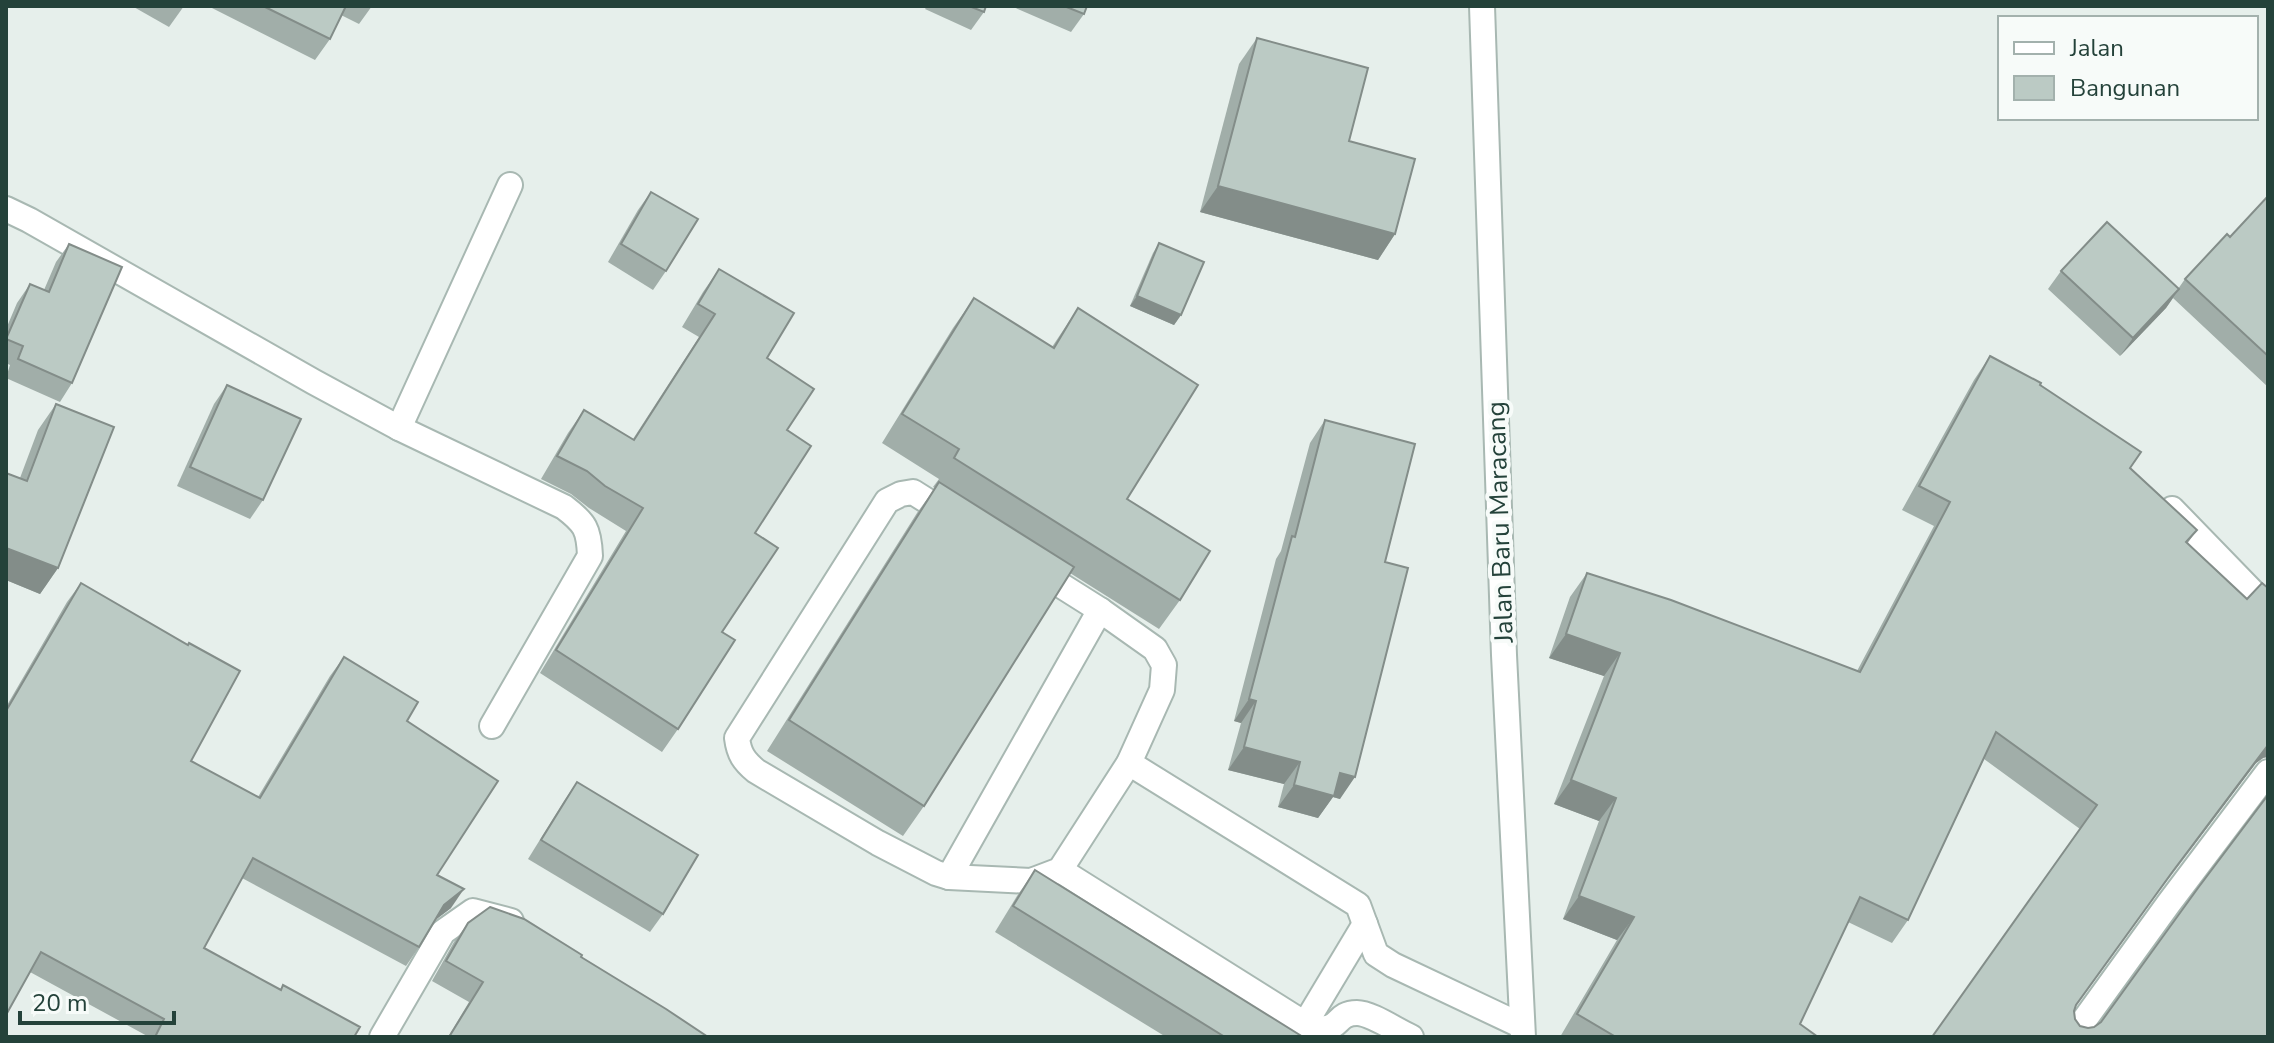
<svg xmlns="http://www.w3.org/2000/svg" width="2274" height="1043" viewBox="0 0 2274 1043" font-family="'Nunito Sans',sans-serif">
<style>
.lines{fill:none;stroke-linecap:round;stroke-linejoin:round}
.minor-casing{stroke:#a8b8b2;stroke-width:28}
.minor{stroke:#fff;stroke-width:24}
.wall{fill:#a1aea9}
.shaded-wall{fill:#838d89}
.building{fill:#bbcac4;stroke:#838d89;stroke-width:2}
.labels{text-anchor:middle;dominant-baseline:central;stroke-width:8;stroke-linejoin:round;paint-order:stroke}
.street-label{font-size:26px;fill:#24423a;stroke:#f7fbf9}
</style>
<rect width="100%" height="100%" fill="#e6efeb"/>
<g class="lines">
<!-- minor casing -->
<g class="minor-casing">
<g id="minor">
<path d="M 1482,6 L 1504,655 L 1523,1037"/>
<path d="M 6,209 L 29,220 L 314,382 L 399,428 L 564,507 C 585,523 589,529 590,556 L 492,726"/>
<path d="M 399,428 L 510,185"/>
<path d="M 913,492 L 1100,610 L 1155,649 L 1164,665 L 1162,690 L 1129,763 L 1060,870 L 1031,881 L 949,877 L 936,873 L 878,843 L 756,771 C 744,761 739,754 737,738 L 887,501 L 901,494 Z"/>
<path d="M 2172,509 L 2268,608"/>
<path d="M 1129,763 L 1358,905 L 1376,954 L 1393,965 L 1522,1026"/>
<path d="M 1060,870 L 1305,1024 C 1343,1038 1331,1013 1357,1013 C 1371,1013 1397,1031 1411,1037"/>
<path d="M 949,877 L 1100,610"/>
<path d="M 1305,1024 L 1365,924"/>
<path d="M 382,1037 L 443,932 L 473,911 L 511,921"/>
<path d="M 2072,1037 L 2169,903 L 2268,772"/>
</g>
</g>
<!-- minor -->
<use href="#minor" class="minor"/>
</g>
<!-- wall -->
<g class="wall">
<path d="M 132,6 L 184,6 L 169,27 Z"/>
<path d="M 208,6 L 372,6 L 359,24 L 341,15 L 330,39 L 315,60 Z"/>
<path d="M 927,6 L 986,6 L 984,12 L 971,30 L 925,9 Z"/>
<path d="M 1011,6 L 1087,6 L 1084,14 L 1071,32 Z"/>
<path d="M 1257,38 L 1349,141 L 1395,234 L 1378,260 L 1200,212 L 1239,64 Z"/>
<path d="M 651,192 L 666,271 L 653,290 L 608,262 L 638,210 Z"/>
<path d="M 2268,196 L 2268,387 L 2173,298 L 2166,308 L 2120,356 L 2048,289 L 2061,271 L 2178,289 L 2185,279 L 2230,237 Z"/>
<path d="M 1159,243 L 1181,315 L 1174,325 L 1130,306 L 1153,253 Z"/>
<path d="M 69,244 L 72,383 L 60,402 L 6,378 L 10,365 L 6,363 L 6,329 L 17,303 L 30,284 L 44,290 L 56,262 Z"/>
<path d="M 719,269 L 767,358 L 787,430 L 722,632 L 678,729 L 662,752 L 540,673 L 626,531 L 589,508 L 571,494 L 541,479 L 568,433 L 584,410 L 633,439 L 699,337 L 682,327 L 703,292 Z"/>
<path d="M 974,298 L 1052,347 L 1078,308 L 1127,499 L 1180,600 L 1159,629 L 1070,573 L 924,806 L 903,836 L 767,751 L 917,513 L 935,488 L 933,487 L 939,479 L 882,443 L 953,328 Z"/>
<path d="M 1990,356 L 2040,385 L 2197,530 L 2187,544 L 2263,758 L 2256,763 L 2157,894 L 2076,1006 L 2074,1011 L 2075,1019 L 2080,1026 L 2088,1028 L 2268,1037 L 1932,1037 L 2080,829 L 1984,759 L 1908,920 L 1892,943 L 1848,922 L 1800,1024 L 1818,1037 L 1560,1037 L 1617,940 L 1563,919 L 1599,821 L 1554,804 L 1604,676 L 1549,658 L 1570,597 L 1587,573 L 1857,671 L 1934,526 L 1902,510 L 1974,380 Z"/>
<path d="M 227,385 L 263,500 L 250,519 L 177,486 L 214,404 Z"/>
<path d="M 56,404 L 58,568 L 40,594 L 6,580 L 6,473 L 20,478 L 38,430 Z"/>
<path d="M 1325,420 L 1385,562 L 1340,799 L 1333,797 L 1318,818 L 1278,807 L 1284,784 L 1228,770 L 1241,723 L 1234,721 L 1276,559 L 1281,551 L 1310,443 Z"/>
<path d="M 81,583 L 191,761 L 258,797 L 330,676 L 344,657 L 407,721 L 437,875 L 451,908 L 434,921 L 419,947 L 406,966 L 242,878 L 204,948 L 354,1037 L 149,1037 L 30,972 L 6,1015 L 6,707 L 67,602 Z"/>
<path d="M 577,782 L 663,914 L 650,932 L 528,859 L 564,801 Z"/>
<path d="M 1035,870 L 1303,1037 L 1166,1037 L 995,932 L 1017,896 Z"/>
<path d="M 468,923 L 581,957 L 708,1037 L 448,1037 L 469,1002 L 432,981 L 454,942 Z"/>
</g>
<!-- shaded-wall -->
<g class="shaded-wall">
<path d="M 1218,186 L 1395,234 L 1378,260 L 1200,212 Z"/>
<path d="M 2179,289 L 2166,308 L 2120,356 L 2133,338 Z"/>
<path d="M 1137,296 L 1181,315 L 1174,325 L 1130,306 Z"/>
<path d="M 6,548 L 58,568 L 40,594 L 6,580 Z"/>
<path d="M 1566,634 L 1620,653 L 1604,676 L 1549,658 Z"/>
<path d="M 1249,699 L 1256,701 L 1241,723 L 1234,721 Z"/>
<path d="M 2268,745 L 2268,757 L 2263,758 L 2256,763 L 2157,894 Z"/>
<path d="M 1244,747 L 1300,762 L 1284,784 L 1228,770 Z"/>
<path d="M 1340,773 L 1355,777 L 1340,799 L 1333,797 L 1318,818 L 1278,807 L 1294,785 Z"/>
<path d="M 1571,780 L 1616,798 L 1599,821 L 1554,804 Z"/>
<path d="M 464,889 L 451,908 L 430,924 L 444,905 Z"/>
<path d="M 1579,896 L 1634,917 L 1617,940 L 1563,919 Z"/>
</g>
<!-- building -->
<g class="building">
<path d="M 263,6 L 346,6 L 330,39 Z"/>
<path d="M 969,6 L 986,6 L 984,12 Z"/>
<path d="M 1064,6 L 1087,6 L 1084,14 Z"/>
<path d="M 1257,38 L 1368,68 L 1349,141 L 1415,159 L 1395,234 L 1218,186 Z"/>
<path d="M 651,192 L 698,219 L 666,271 L 621,244 Z"/>
<path d="M 2268,196 L 2268,356 L 2185,279 L 2227,234 L 2230,237 Z"/>
<path d="M 2107,222 L 2179,289 L 2133,338 L 2061,271 Z"/>
<path d="M 1159,243 L 1204,262 L 1181,315 L 1137,296 Z"/>
<path d="M 69,244 L 122,267 L 72,383 L 18,359 L 23,346 L 6,339 L 30,284 L 49,292 Z"/>
<path d="M 719,269 L 794,313 L 767,358 L 814,389 L 787,430 L 811,446 L 755,533 L 778,548 L 722,632 L 735,640 L 678,729 L 556,650 L 643,508 L 605,486 L 587,471 L 557,456 L 584,410 L 634,440 L 715,314 L 698,304 Z"/>
<path d="M 974,298 L 1054,348 L 1078,308 L 1198,385 L 1127,499 L 1210,551 L 1180,600 L 954,458 L 959,449 L 902,414 Z"/>
<path d="M 1990,356 L 2041,383 L 2040,385 L 2141,452 L 2130,468 L 2197,530 L 2186,542 L 2247,599 L 2262,583 L 2268,588 L 2268,745 L 2173,871 L 2076,1005 L 2074,1011 L 2075,1019 L 2080,1026 L 2088,1028 L 2094,1027 L 2101,1022 L 2198,888 L 2268,795 L 2268,1037 L 1932,1037 L 2097,805 L 1996,732 L 1908,920 L 1860,897 L 1800,1024 L 1818,1037 L 1616,1037 L 1577,1014 L 1634,917 L 1579,896 L 1616,798 L 1571,780 L 1620,653 L 1566,634 L 1587,573 L 1671,600 L 1860,672 L 1950,502 L 1919,486 Z"/>
<path d="M 227,385 L 301,419 L 263,500 L 190,467 Z"/>
<path d="M 56,404 L 114,427 L 58,568 L 6,548 L 6,473 L 27,481 Z"/>
<path d="M 1325,420 L 1415,444 L 1385,562 L 1408,568 L 1355,777 L 1340,773 L 1334,796 L 1294,785 L 1300,762 L 1244,747 L 1256,701 L 1249,699 L 1292,536 L 1295,537 Z"/>
<path d="M 939,482 L 1074,567 L 924,806 L 789,720 Z"/>
<path d="M 81,583 L 188,645 L 189,643 L 240,671 L 191,761 L 260,798 L 344,657 L 418,702 L 407,721 L 498,781 L 437,875 L 464,889 L 444,905 L 419,947 L 253,858 L 204,948 L 281,990 L 283,985 L 360,1027 L 354,1037 L 155,1037 L 164,1019 L 41,952 L 6,1015 L 6,711 Z"/>
<path d="M 577,782 L 698,855 L 663,914 L 541,840 Z"/>
<path d="M 1035,870 L 1303,1037 L 1225,1037 L 1013,906 Z"/>
<path d="M 490,907 L 524,919 L 582,955 L 581,957 L 666,1009 L 708,1037 L 449,1037 L 483,982 L 446,961 L 468,923 Z"/>
</g>
<g class="labels">
<!-- street labels -->
<g class="street-label">
<text transform="translate(1500 522) rotate(-92)">Jalan Baru Maracang</text>
</g>
</g>
<!-- border -->
<rect width="2274" height="1043" fill="none" stroke="#24423a" stroke-width="16"/>
<!-- legend -->
<rect x="1998" y="16" width="260" height="104" fill="#f7fbf9" stroke="#a3b1ad" stroke-width="2"/>
<rect x="2014" y="42" width="40" height="12" fill="#ffffff" stroke="#a3b1ad" stroke-width="2"/>
<text x="2070" y="56" font-size="24" fill="#24423a">Jalan</text>
<rect x="2014" y="76" width="40" height="24" fill="#bbcac4" stroke="#a3b1ad" stroke-width="2"/>
<text x="2070" y="96" font-size="24" fill="#24423a">Bangunan</text>
<!-- scale -->
<path d="M20 1011v12h154v-12" fill="none" stroke="#24423a" stroke-width="4"/>
<text x="32" y="1011" font-size="24" fill="#24423a" stroke="#f7fbf9" stroke-width="6" paint-order="stroke">20 m</text>
</svg>
